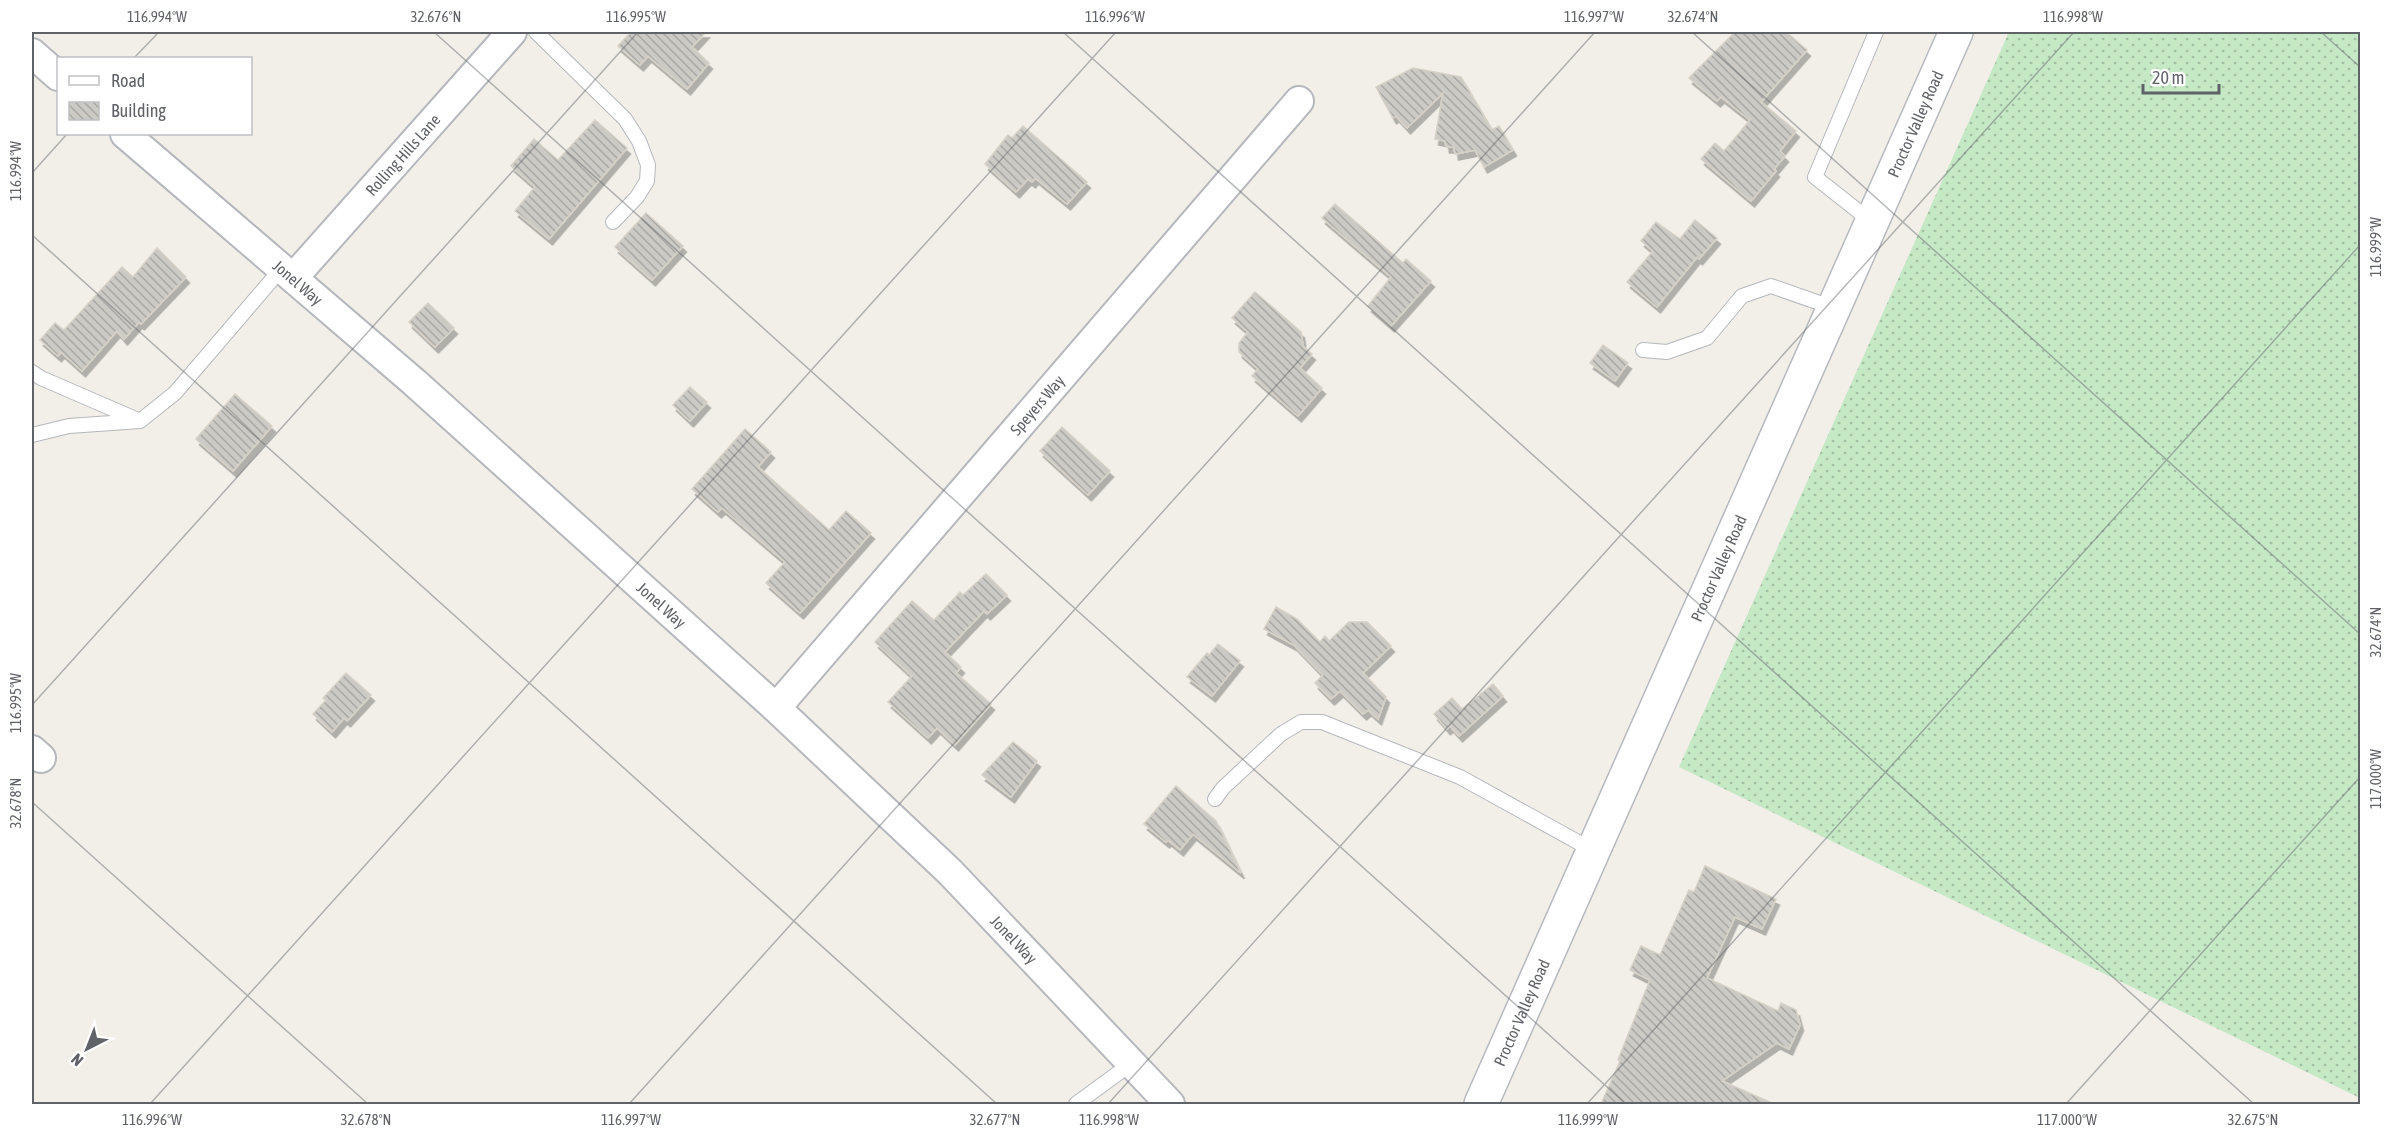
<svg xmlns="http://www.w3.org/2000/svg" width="2392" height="1136" viewBox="0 0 2392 1136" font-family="'Asap Condensed',sans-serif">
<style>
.grass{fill:url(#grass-dots)}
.building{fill:url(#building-back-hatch);stroke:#d6d1c6;stroke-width:1.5;filter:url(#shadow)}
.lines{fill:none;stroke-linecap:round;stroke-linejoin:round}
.lane-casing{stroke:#b5b8bc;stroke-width:16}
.street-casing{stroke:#b5b8bc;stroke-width:32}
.secondary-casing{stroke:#b6babf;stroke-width:36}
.lane{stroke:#fff;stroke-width:14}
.street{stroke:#fff;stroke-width:28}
.secondary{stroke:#fff;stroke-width:33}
.ticks{fill:none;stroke:#5f6368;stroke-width:1.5;stroke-opacity:0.45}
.labels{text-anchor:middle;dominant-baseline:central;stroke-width:4.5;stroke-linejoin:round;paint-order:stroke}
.street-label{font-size:16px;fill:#5f6368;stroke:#fff}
.neatline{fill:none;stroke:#5f6368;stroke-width:2}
.ticks-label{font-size:15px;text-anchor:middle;fill:#5f6368}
</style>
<defs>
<pattern id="grass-dots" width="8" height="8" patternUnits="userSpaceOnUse" patternTransform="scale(1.5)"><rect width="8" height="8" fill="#c5e8c5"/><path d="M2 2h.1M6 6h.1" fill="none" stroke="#a3c0a4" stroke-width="1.8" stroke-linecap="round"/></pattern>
<pattern id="building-back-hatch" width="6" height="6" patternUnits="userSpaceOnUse" patternTransform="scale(1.5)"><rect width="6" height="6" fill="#cccac5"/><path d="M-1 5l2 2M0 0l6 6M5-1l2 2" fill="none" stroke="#a9a8a4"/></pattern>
<filter id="shadow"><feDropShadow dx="3.5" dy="6" stdDeviation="0" flood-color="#0004"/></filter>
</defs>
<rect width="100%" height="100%" fill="#f1efe8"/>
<!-- grass -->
<path class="grass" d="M 2009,32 L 2360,32 L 2360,1098 L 1679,767 Z"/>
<!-- building -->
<g class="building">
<path d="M 631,32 L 706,32 L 692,47 L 709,63 L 687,89 L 648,56 L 640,65 L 618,46 Z"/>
<path d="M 1735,32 L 1786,32 L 1807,50 L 1761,102 L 1796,131 L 1780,151 L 1785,156 L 1774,169 L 1776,171 L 1751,201 L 1701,159 L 1715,143 L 1724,151 L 1750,120 L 1721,97 L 1717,101 L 1689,78 Z"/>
<path d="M 1413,68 L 1461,77 L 1492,130 L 1499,126 L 1513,150 L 1484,167 L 1475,150 L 1455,154 L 1454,147 L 1446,147 L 1445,141 L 1435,139 L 1443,93 L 1407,128 L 1396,116 L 1393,118 L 1376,87 Z"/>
<path d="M 595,120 L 627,148 L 549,239 L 515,211 L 535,187 L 511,166 L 534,139 L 558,160 Z"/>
<path d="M 1023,126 L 1087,182 L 1067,204 L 1035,178 L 1032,182 L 1028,179 L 1016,192 L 985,164 L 1008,135 L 1012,138 Z"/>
<path d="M 1335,204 L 1403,263 L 1406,259 L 1431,281 L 1391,326 L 1368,306 L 1391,277 L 1322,218 Z"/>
<path d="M 646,213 L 683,246 L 652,280 L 615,247 Z"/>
<path d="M 1695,220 L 1717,238 L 1699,259 L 1697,257 L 1657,307 L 1627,282 L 1653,251 L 1641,241 L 1656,222 L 1680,239 Z"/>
<path d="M 157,248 L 186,277 L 141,324 L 139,322 L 124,339 L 117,331 L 82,371 L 61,352 L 58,356 L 40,340 L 55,323 L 64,330 L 122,267 L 133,277 Z"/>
<path d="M 1255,292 L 1301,332 L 1303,346 L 1312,354 L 1300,368 L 1322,388 L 1298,416 L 1252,376 L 1258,369 L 1239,352 L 1239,343 L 1248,332 L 1232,318 Z"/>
<path d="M 428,303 L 454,328 L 435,347 L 409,322 Z"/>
<path d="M 1603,345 L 1628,363 L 1615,381 L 1590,363 Z"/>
<path d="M 690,387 L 707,402 L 690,421 L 673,405 Z"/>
<path d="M 235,394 L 272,426 L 233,471 L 196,439 Z"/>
<path d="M 1062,427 L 1110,471 L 1088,495 L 1040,451 Z"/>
<path d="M 745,429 L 771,452 L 758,467 L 829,530 L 846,511 L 871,533 L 800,613 L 766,583 L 785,562 L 722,508 L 718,512 L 692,489 Z"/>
<path d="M 986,574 L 1007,595 L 987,614 L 984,611 L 945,652 L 961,667 L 956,673 L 991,704 L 955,745 L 937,728 L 928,738 L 888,702 L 912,676 L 875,642 L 912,601 L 934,620 L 960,592 L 963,595 Z"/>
<path d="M 1276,607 L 1297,619 L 1320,642 L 1325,636 L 1329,641 L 1349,622 L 1367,622 L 1391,646 L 1363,673 L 1386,697 L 1378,719 L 1368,710 L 1363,714 L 1340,691 L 1331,699 L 1315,683 L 1323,675 L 1294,645 L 1264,629 Z"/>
<path d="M 1218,644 L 1240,661 L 1212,696 L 1187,677 L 1207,653 L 1209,655 Z"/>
<path d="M 346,673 L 371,695 L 347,721 L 344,718 L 332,732 L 313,714 L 326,700 L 323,698 Z"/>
<path d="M 1493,684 L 1503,696 L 1459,736 L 1450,726 L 1447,729 L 1434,714 L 1452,698 L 1462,709 Z"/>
<path d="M 1013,742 L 1037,761 L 1011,797 L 982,775 Z"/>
<path d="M 1176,786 L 1216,821 L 1241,873 L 1193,834 L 1180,850 L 1168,840 L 1166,842 L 1144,824 Z"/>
<path d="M 1705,866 L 1776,899 L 1762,929 L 1735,917 L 1707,978 L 1778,1011 L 1781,1003 L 1796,1010 L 1800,1025 L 1789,1049 L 1777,1043 L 1722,1081 L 1774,1104 L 1601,1104 L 1620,1061 L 1618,1060 L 1650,980 L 1630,970 L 1641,946 L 1660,955 L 1689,890 L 1694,892 Z"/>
</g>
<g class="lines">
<!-- lane casing -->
<g class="lane-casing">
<g id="lane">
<path d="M 536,32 L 625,119 L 639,141 L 648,165 L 647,181 L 637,197 L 613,222"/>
<path d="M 1872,222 L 1815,177 L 1876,32"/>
<path d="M 1643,350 L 1667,352 L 1707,338 L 1742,296 L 1771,286 L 1834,308"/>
<path d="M 32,372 L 41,378 L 138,420"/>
<path d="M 32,435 L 69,426 L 140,421 L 175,393 L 282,268"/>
<path d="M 1215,799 L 1223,788 L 1281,734 L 1301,722 L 1322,722 L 1460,777 L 1594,851"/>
<path d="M 1076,1104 L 1132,1063"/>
</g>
</g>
<!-- street casing -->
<g class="street-casing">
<g id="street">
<path d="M 32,53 L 58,76"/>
<path id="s1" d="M 125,134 L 414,382 L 776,708 L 950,872 L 1170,1104"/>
<path id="s2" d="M 293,278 L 512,32"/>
<path id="s3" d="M 776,708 L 1299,101"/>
<path d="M 32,750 L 41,758"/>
</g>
</g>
<!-- secondary casing -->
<g class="secondary-casing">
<g id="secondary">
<path id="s4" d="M 1481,1104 L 1956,32"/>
</g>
</g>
<!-- lane -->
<use href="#lane" class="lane"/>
<!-- street -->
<use href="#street" class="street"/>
<!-- secondary -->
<use href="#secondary" class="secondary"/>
</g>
<!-- ticks -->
<path class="ticks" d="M 434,32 L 1626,1104M 1063,32 L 2254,1104M 1692,32 L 2360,634M 2321,32 L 2360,67M 134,58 L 159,32M 32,173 L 67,134M 32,235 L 997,1104M 32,705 L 638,32M 32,802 L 368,1104M 150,1104 L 1116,32M 629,1104 L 1595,32M 1108,1104 L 2074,32M 1587,1104 L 2360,245M 2066,1104 L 2360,777"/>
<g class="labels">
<!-- street labels -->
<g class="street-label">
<text stroke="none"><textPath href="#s4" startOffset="1072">Proctor Valley Road</textPath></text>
<text stroke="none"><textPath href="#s2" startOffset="165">Rolling Hills Lane</textPath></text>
<text stroke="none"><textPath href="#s1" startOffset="228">Jonel Way</textPath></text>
<text stroke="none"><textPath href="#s3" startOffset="400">Speyers Way</textPath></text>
<text stroke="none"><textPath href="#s4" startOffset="586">Proctor Valley Road</textPath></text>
<text stroke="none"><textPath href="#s1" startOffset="714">Jonel Way</textPath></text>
<text stroke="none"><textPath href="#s1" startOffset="1200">Jonel Way</textPath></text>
<text stroke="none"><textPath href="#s4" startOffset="100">Proctor Valley Road</textPath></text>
</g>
</g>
<!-- border -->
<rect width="2392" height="1136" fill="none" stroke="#ffffff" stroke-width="66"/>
<!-- legend -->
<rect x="57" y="57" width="195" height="78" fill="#ffffff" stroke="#bfc1c3" stroke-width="1.5"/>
<rect x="69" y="76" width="30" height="9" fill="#ffffff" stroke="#bfc1c3" stroke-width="1.5"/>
<text x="111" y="87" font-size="18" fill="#5f6368">Road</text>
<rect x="69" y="102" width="30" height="18" fill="url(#building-back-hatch)" stroke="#bfc1c3" stroke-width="1.5"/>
<text x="111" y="117" font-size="18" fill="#5f6368">Building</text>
<!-- north arrow -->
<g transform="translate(87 1049) rotate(222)" stroke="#ffffff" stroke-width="4.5" paint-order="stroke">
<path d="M0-4.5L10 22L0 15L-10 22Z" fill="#5f6368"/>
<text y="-9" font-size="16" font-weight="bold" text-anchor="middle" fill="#5f6368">N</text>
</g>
<!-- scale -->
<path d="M2143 84v9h76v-9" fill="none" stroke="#5f6368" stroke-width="3"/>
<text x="2152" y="84" font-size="18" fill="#5f6368" stroke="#ffffff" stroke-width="4.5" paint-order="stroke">20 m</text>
<rect x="33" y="33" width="2326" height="1070" class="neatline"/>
<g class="ticks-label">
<text x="157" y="22">116.994°W</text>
<text x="436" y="22">32.676°N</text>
<text x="636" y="22">116.995°W</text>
<text x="1115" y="22">116.996°W</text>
<text x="1594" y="22">116.997°W</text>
<text x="1693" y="22">32.674°N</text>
<text x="2073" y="22">116.998°W</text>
<text transform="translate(16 171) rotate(-90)" y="5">116.994°W</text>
<text transform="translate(2376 247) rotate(-90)" y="5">116.999°W</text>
<text transform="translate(2376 632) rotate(-90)" y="5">32.674°N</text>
<text transform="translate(16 703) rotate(-90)" y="5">116.995°W</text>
<text transform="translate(2376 779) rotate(-90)" y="5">117.000°W</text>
<text transform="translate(16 803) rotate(-90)" y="5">32.678°N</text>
<text x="152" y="1125">116.996°W</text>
<text x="366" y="1125">32.678°N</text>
<text x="631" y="1125">116.997°W</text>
<text x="995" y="1125">32.677°N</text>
<text x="1109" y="1125">116.998°W</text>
<text x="1588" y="1125">116.999°W</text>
<text x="2067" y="1125">117.000°W</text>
<text x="2253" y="1125">32.675°N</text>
</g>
</svg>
